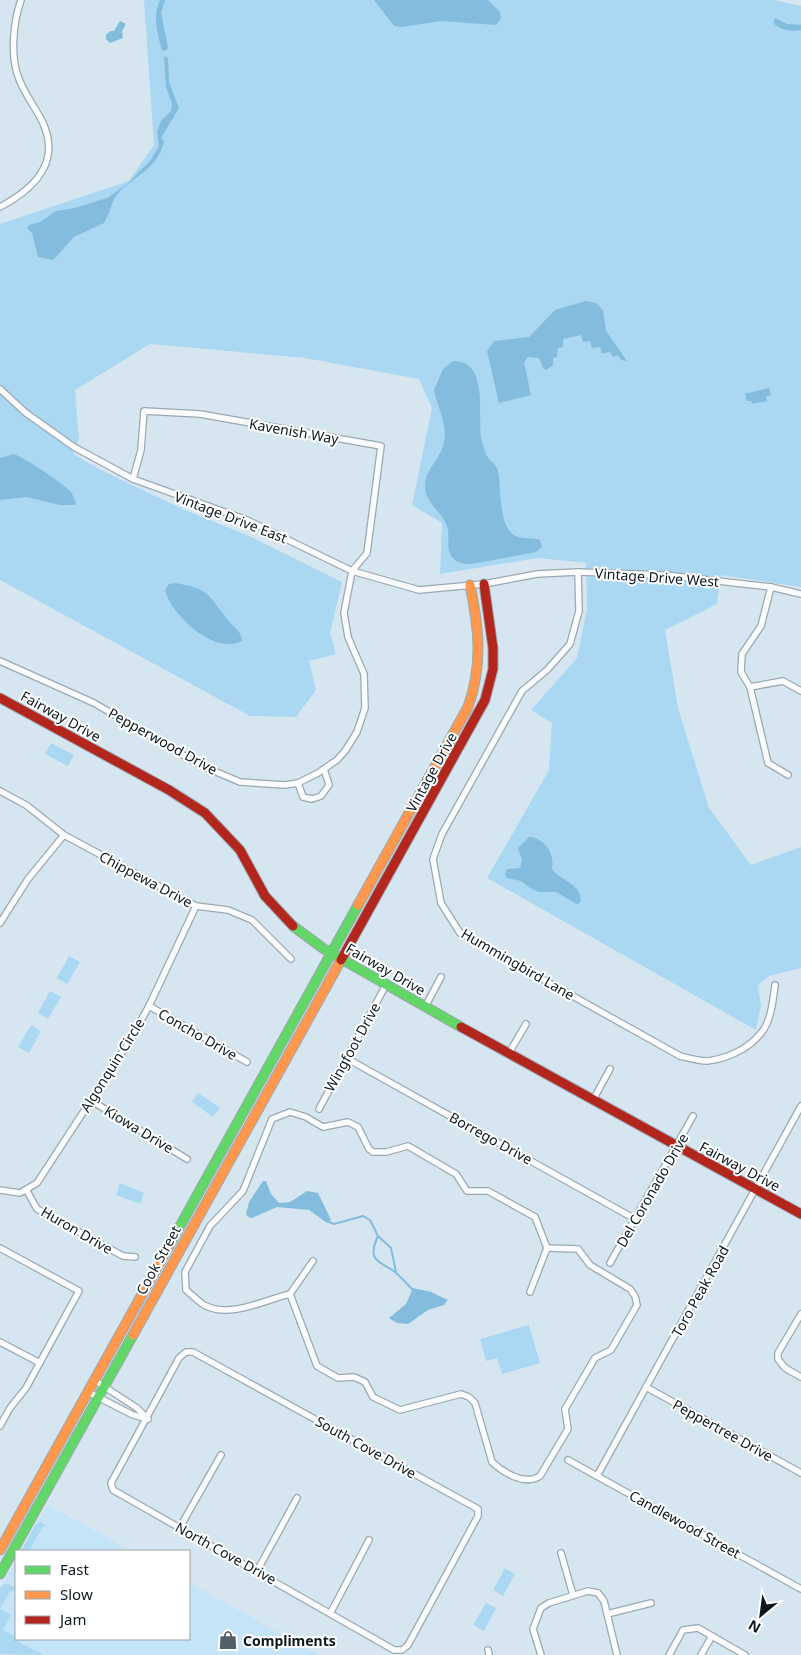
<svg xmlns="http://www.w3.org/2000/svg" width="801" height="1655" viewBox="0 0 801 1655" font-family="'Noto Sans',sans-serif">
<style>
.built{fill:#c6e4f8}
.green{fill:#aad7f2}
.water{fill:#84bcdd}
.lines{fill:none;stroke-linecap:round;stroke-linejoin:round}
.stream{stroke:#84bcdd;stroke-width:2}
.street-casing{stroke:#9ba8b0;stroke-width:8}
.fast-casing{stroke:#9ba8b0;stroke-width:11}
.slow-casing{stroke:#9ba8b0;stroke-width:11}
.jam-casing{stroke:#9ba8b0;stroke-width:11}
.street{stroke:#f9fbfd;stroke-width:5.5}
.fast{stroke:#63d668;stroke-width:9}
.slow{stroke:#ff974d;stroke-width:9}
.jam{stroke:#b3261e;stroke-width:9}
.labels{text-anchor:middle;dominant-baseline:central;stroke-width:4;stroke-linejoin:round;paint-order:stroke}
.street-label{font-size:14px;fill:#0b1820;stroke:#fff}
.poi-label{font-size:14px;font-weight:bold;fill:#0b1820;stroke:#fff;text-anchor:start}
</style>
<rect width="100%" height="100%" fill="#d6e6f0"/>
<!-- built -->
<g class="built">
<path d="M 48,1505 L 131,1551 L 22,1551 Z"/>
<path d="M 16,1561 L 16,1639 L 189,1639 L 189,1583 L 319,1655 L 41,1655 L 0,1632 L 0,1590 Z"/>
</g>
<!-- green -->
<g class="green">
<path d="M 144,0 L 774,0 L 801,6 L 801,587 L 721,575 L 717,604 L 665,630 L 678,708 L 709,808 L 751,865 L 801,847 L 801,968 L 769,976 L 758,985 L 761,1006 L 756,1030 L 487,878 L 549,770 L 552,723 L 531,710 L 577,658 L 587,609 L 586,563 L 538,558 L 440,574 L 442,523 L 412,505 L 432,408 L 419,379 L 305,358 L 150,344 L 75,390 L 79,438 L 73,454 L 99,469 L 180,508 L 249,536 L 342,582 L 330,633 L 336,654 L 309,661 L 316,690 L 296,717 L 250,716 L 0,580 L 0,224 L 129,181 L 154,145 Z"/>
<path d="M 51,743 L 74,755 L 68,766 L 45,754 Z"/>
<path d="M 69,956 L 80,962 L 67,984 L 57,978 Z"/>
<path d="M 50,991 L 61,997 L 48,1019 L 38,1013 Z"/>
<path d="M 31,1025 L 41,1031 L 29,1053 L 18,1047 Z"/>
<path d="M 198,1093 L 220,1108 L 213,1117 L 192,1102 Z"/>
<path d="M 120,1183 L 144,1193 L 140,1204 L 116,1195 Z"/>
<path d="M 529,1325 L 540,1363 L 502,1374 L 497,1358 L 486,1361 L 480,1339 Z"/>
<path d="M 40,1522 L 48,1528 L 43,1526 L 29,1551 L 21,1551 L 36,1524 Z"/>
<path d="M 505,1568 L 515,1574 L 503,1596 L 493,1590 Z"/>
<path d="M 4,1584 L 8,1584 L 15,1588 L 13,1592 L 10,1591 L 0,1609 L 11,1615 L 3,1630 L 16,1637 L 17,1641 L 44,1655 L 0,1654 L 0,1588 Z"/>
<path d="M 486,1603 L 496,1608 L 484,1631 L 473,1625 Z"/>
</g>
<!-- water -->
<g class="water">
<path d="M 160,0 L 165,0 L 161,13 L 168,47 L 167,50 L 162,51 C 158,34 152,17 160,0 Z"/>
<path d="M 374,0 L 488,0 L 500,12 L 501,18 L 496,25 L 441,21 L 402,27 L 394,26 Z"/>
<path d="M 775,18 L 787,24 L 801,25 L 801,30 C 791,32 780,30 773,23 Z"/>
<path d="M 120,21 L 126,24 L 122,31 L 123,38 L 110,43 L 106,39 L 106,35 L 110,31 L 114,31 Z"/>
<path d="M 164,56 L 168,58 L 169,82 L 179,108 L 161,138 L 164,141 C 157,170 138,173 119,192 C 112,199 110,214 104,223 L 74,237 L 53,260 L 38,257 L 32,233 L 27,228 L 29,225 L 40,222 L 56,211 L 75,208 L 107,198 L 127,184 L 150,161 L 159,146 L 157,132 L 161,121 L 171,111 L 172,104 L 166,87 Z"/>
<path d="M 586,301 L 596,303 L 603,310 L 606,331 L 627,361 L 621,360 L 618,355 L 613,357 L 610,352 L 602,354 L 600,347 L 592,348 L 590,341 L 583,342 L 581,335 L 563,339 L 563,347 L 558,348 L 557,357 L 553,358 L 553,365 L 546,370 L 543,368 L 539,358 L 528,357 L 524,362 L 531,395 L 499,403 L 487,351 L 494,341 L 529,337 L 555,310 Z"/>
<path d="M 453,361 C 491,360 476,420 482,442 C 483,445 485,453 487,456 C 490,462 496,463 498,471 C 501,486 499,518 509,530 C 517,542 529,536 540,540 L 542,547 L 536,552 L 472,564 C 466,564 459,564 454,559 C 444,550 451,538 447,526 C 442,512 425,502 425,487 C 425,469 441,459 444,442 C 448,424 437,407 434,390 L 443,369 Z"/>
<path d="M 769,388 L 771,395 L 766,397 L 767,401 L 752,404 L 751,401 L 747,401 L 745,394 Z"/>
<path d="M 14,454 C 25,458 64,484 71,492 C 73,495 74,499 76,503 L 75,505 L 60,505 L 26,497 L 0,500 L 0,458 Z"/>
<path d="M 175,583 C 209,589 207,593 227,619 C 232,626 242,631 242,641 C 215,656 171,615 165,590 L 169,584 Z"/>
<path d="M 529,837 C 545,838 555,854 552,869 C 560,881 584,884 580,903 L 577,904 L 556,892 L 539,892 L 530,888 L 521,881 L 507,878 L 505,875 L 507,869 L 520,868 L 522,860 L 518,848 Z"/>
<path d="M 263,1181 L 266,1181 L 271,1194 L 279,1203 L 290,1202 L 307,1191 L 318,1193 L 331,1220 L 327,1223 L 309,1210 L 277,1207 L 252,1218 L 248,1217 L 246,1214 L 249,1202 Z"/>
<path d="M 413,1288 L 431,1292 L 448,1300 L 444,1305 L 428,1310 L 408,1324 L 397,1323 L 389,1318 L 406,1304 Z"/>
</g>
<g class="lines">
<!-- stream -->
<g class="stream">
<path d="M 329,1222 L 334,1224 L 363,1216 L 370,1220 L 378,1236 L 391,1248 L 396,1272"/>
<path d="M 378,1236 C 366,1262 380,1261 395,1272 C 401,1277 407,1284 412,1289"/>
</g>
<!-- street casing -->
<g class="street-casing">
<g id="street">
<path d="M 0,207 C 34,189 61,163 43,123 C 36,108 25,95 19,79 C 10,57 13,23 21,0"/>
<path d="M 0,389 L 26,413 L 74,447 L 133,479 L 247,520 L 352,571 L 419,590 L 484,584 L 537,574 L 578,572 L 665,575 L 771,587 L 801,594"/>
<path d="M 578,572 L 579,611 L 570,644 L 547,670 L 522,691 L 442,834 L 433,859 L 441,903 L 460,933 L 680,1056 C 688,1058 698,1061 707,1061 C 726,1059 749,1049 761,1033 C 771,1022 773,1000 775,985"/>
<path d="M 771,587 L 761,626 L 742,654 L 741,672 L 750,687 L 768,763 L 788,775"/>
<path d="M 0,661 L 94,703 L 200,765 L 240,782 L 285,785 L 298,783 L 318,773 L 337,760 L 345,751 L 357,732 L 365,708 L 364,674 L 348,637 L 344,613 L 352,571 L 367,553 L 381,446 L 200,414 L 144,411 L 141,450 L 133,479"/>
<path d="M 750,687 L 783,681 L 801,691"/>
<path d="M 298,783 L 303,797 L 312,799 L 321,796 L 329,785 L 324,769"/>
<path d="M 0,791 L 26,805 L 64,835 L 196,906 L 228,910 L 252,920 L 291,959"/>
<path d="M 0,923 L 28,879 L 64,835"/>
<path d="M 149,1006 L 247,1062"/>
<path d="M 425,1007 L 441,977"/>
<path d="M 509,1053 L 526,1024"/>
<path d="M 346,1058 L 635,1219"/>
<path d="M 90,1100 L 187,1159"/>
<path d="M 593,1100 L 610,1069"/>
<path d="M 319,1109 L 386,985"/>
<path d="M 290,1112 L 306,1117 L 323,1127 L 348,1122 L 358,1127 L 369,1149 L 373,1152 L 386,1152 L 408,1146 L 456,1174 L 467,1191 L 488,1191 L 535,1217 L 547,1248 L 578,1249 L 590,1265 L 630,1289 L 635,1296 L 637,1305 L 611,1350 L 595,1358 L 565,1409 L 568,1429 L 540,1476 C 525,1486 504,1473 492,1462 L 475,1403 L 469,1397 L 461,1394 L 400,1410 L 373,1397 L 365,1382 L 354,1377 L 338,1378 L 317,1366 L 290,1294 C 264,1300 230,1319 204,1305 C 198,1301 192,1295 186,1290 L 185,1272 L 210,1226 L 243,1191 L 272,1119 Z"/>
<path d="M 0,1190 L 20,1193 L 37,1183 L 129,1042 L 149,1006 L 196,906"/>
<path d="M 27,1191 L 37,1209 L 123,1256 L 135,1257"/>
<path d="M 0,1248 L 79,1291 L 26,1388 L 10,1408 L 0,1426"/>
<path d="M 610,1263 L 693,1116"/>
<path d="M 530,1292 L 547,1248"/>
<path d="M 290,1294 L 313,1261"/>
<path d="M 801,1314 L 778,1353 L 778,1359 L 785,1368 L 801,1377"/>
<path d="M 0,1342 L 40,1363"/>
<path d="M 186,1352 L 193,1352 L 478,1509 L 478,1516 L 408,1645 L 402,1650 L 394,1650 L 113,1490 L 111,1483 L 179,1358 Z"/>
<path d="M 94,1380 L 137,1408 L 148,1419"/>
<path d="M 646,1387 L 801,1473"/>
<path d="M 88,1392 L 133,1415 L 148,1419"/>
<path d="M 568,1460 L 801,1589"/>
<path d="M 597,1476 L 801,1106"/>
<path d="M 180,1527 L 221,1455"/>
<path d="M 561,1553 L 573,1595"/>
<path d="M 257,1571 L 297,1498"/>
<path d="M 331,1612 L 369,1540"/>
<path d="M 607,1614 L 651,1603"/>
<path d="M 488,1650 L 489,1655"/>
<path d="M 541,1655 L 533,1629 L 541,1608 L 549,1603 L 588,1591 L 598,1593 L 604,1601 L 617,1655"/>
<path d="M 669,1655 L 683,1630 L 698,1628 L 745,1655"/>
<path d="M 701,1655 L 712,1636"/>
</g>
</g>
<!-- fast casing -->
<g class="fast-casing">
<g id="fast">
<path d="M 293,926 L 324,949 L 461,1027"/>
<path d="M 169,1246 L 358,905"/>
<path d="M 0,1574 L 133,1335"/>
</g>
</g>
<!-- slow casing -->
<g class="slow-casing">
<g id="slow">
<path d="M 358,905 L 468,707 C 483,665 479,628 470,585"/>
<path d="M 133,1335 L 341,960"/>
<path d="M 0,1550 L 169,1246"/>
</g>
</g>
<!-- jam casing -->
<g class="jam-casing">
<g id="jam">
<path d="M 0,698 L 169,790 L 205,813 L 240,850 L 265,896 L 293,926"/>
<path d="M 341,960 L 485,700 L 493,669 L 493,648 L 484,584"/>
<path d="M 461,1027 L 801,1214"/>
</g>
</g>
<!-- street -->
<use href="#street" class="street"/>
<!-- fast -->
<use href="#fast" class="fast"/>
<!-- slow -->
<use href="#slow" class="slow"/>
<!-- jam -->
<use href="#jam" class="jam"/>
</g>
<!-- icons -->
<defs>
<g id="shop-bare" transform="scale(1.5)"><path d="M-5-2.5h2.3a2.7 3.5 0 0 1 5.4 0H5L5.5 6h-11ZM-1.5-2.5h3a1.5 2.3 0 0 0-3 0Z" fill="#526069" stroke="#fff" stroke-width="2.5" paint-order="stroke"/></g>
</defs>
<g fill-rule="evenodd">
<use href="#shop-bare" x="228" y="1640"/>
</g>
<g class="labels">
<!-- street labels -->
<g class="street-label">
<text transform="translate(294 431) rotate(10)">Kavenish Way</text>
<text transform="translate(231 517) rotate(21)">Vintage Drive East</text>
<text transform="translate(657 577) rotate(4)">Vintage Drive West</text>
<text transform="translate(61 716) rotate(29)">Fairway Drive</text>
<text transform="translate(163 741) rotate(29)">Pepperwood Drive</text>
<text transform="translate(431 772) rotate(-61)">Vintage Drive</text>
<text transform="translate(146 879) rotate(28)">Chippewa Drive</text>
<text transform="translate(518 964) rotate(30)">Hummingbird Lane</text>
<text transform="translate(386 969) rotate(30)">Fairway Drive</text>
<text transform="translate(198 1034) rotate(30)">Concho Drive</text>
<text transform="translate(352 1047) rotate(-61)">Wingfoot Drive</text>
<text transform="translate(112 1065) rotate(-58)">Algonquin Circle</text>
<text transform="translate(139 1129) rotate(31)">Kiowa Drive</text>
<text transform="translate(491 1138) rotate(29)">Borrego Drive</text>
<text transform="translate(740 1166) rotate(28)">Fairway Drive</text>
<text transform="translate(652 1190) rotate(-60)">Del Coronado Drive</text>
<text transform="translate(77 1230) rotate(30)">Huron Drive</text>
<text transform="translate(158 1260) rotate(-61)">Cook Street</text>
<text transform="translate(700 1291) rotate(-61)">Toro Peak Road</text>
<text transform="translate(723 1430) rotate(29)">Peppertree Drive</text>
<text transform="translate(366 1447) rotate(29)">South Cove Drive</text>
<text transform="translate(685 1524) rotate(29)">Candlewood Street</text>
<text transform="translate(226 1553) rotate(29)">North Cove Drive</text>
</g>
<!-- poi labels -->
<g class="poi-label">
<text x="243" y="1640">Compliments</text>
</g>
</g>
<!-- legend -->
<rect x="15" y="1550" width="175" height="90" fill="#ffffff" stroke="#9da3a6"/>
<rect x="25" y="1566" width="25" height="8" fill="#63d668" stroke="#9da3a6"/>
<text x="60" y="1575" font-size="15" fill="#0b1820">Fast</text>
<rect x="25" y="1591" width="25" height="8" fill="#ff974d" stroke="#9da3a6"/>
<text x="60" y="1600" font-size="15" fill="#0b1820">Slow</text>
<rect x="25" y="1616" width="25" height="8" fill="#b3261e" stroke="#9da3a6"/>
<text x="60" y="1625" font-size="15" fill="#0b1820">Jam</text>
<!-- north arrow -->
<g transform="translate(761 1615) rotate(209)" stroke="#ffffff" stroke-width="4" paint-order="stroke">
<path d="M0-4L9 19L0 12L-9 19Z" fill="#0b1820"/>
<text y="-8" font-size="14" font-weight="bold" text-anchor="middle" fill="#0b1820">N</text>
</g>
</svg>
